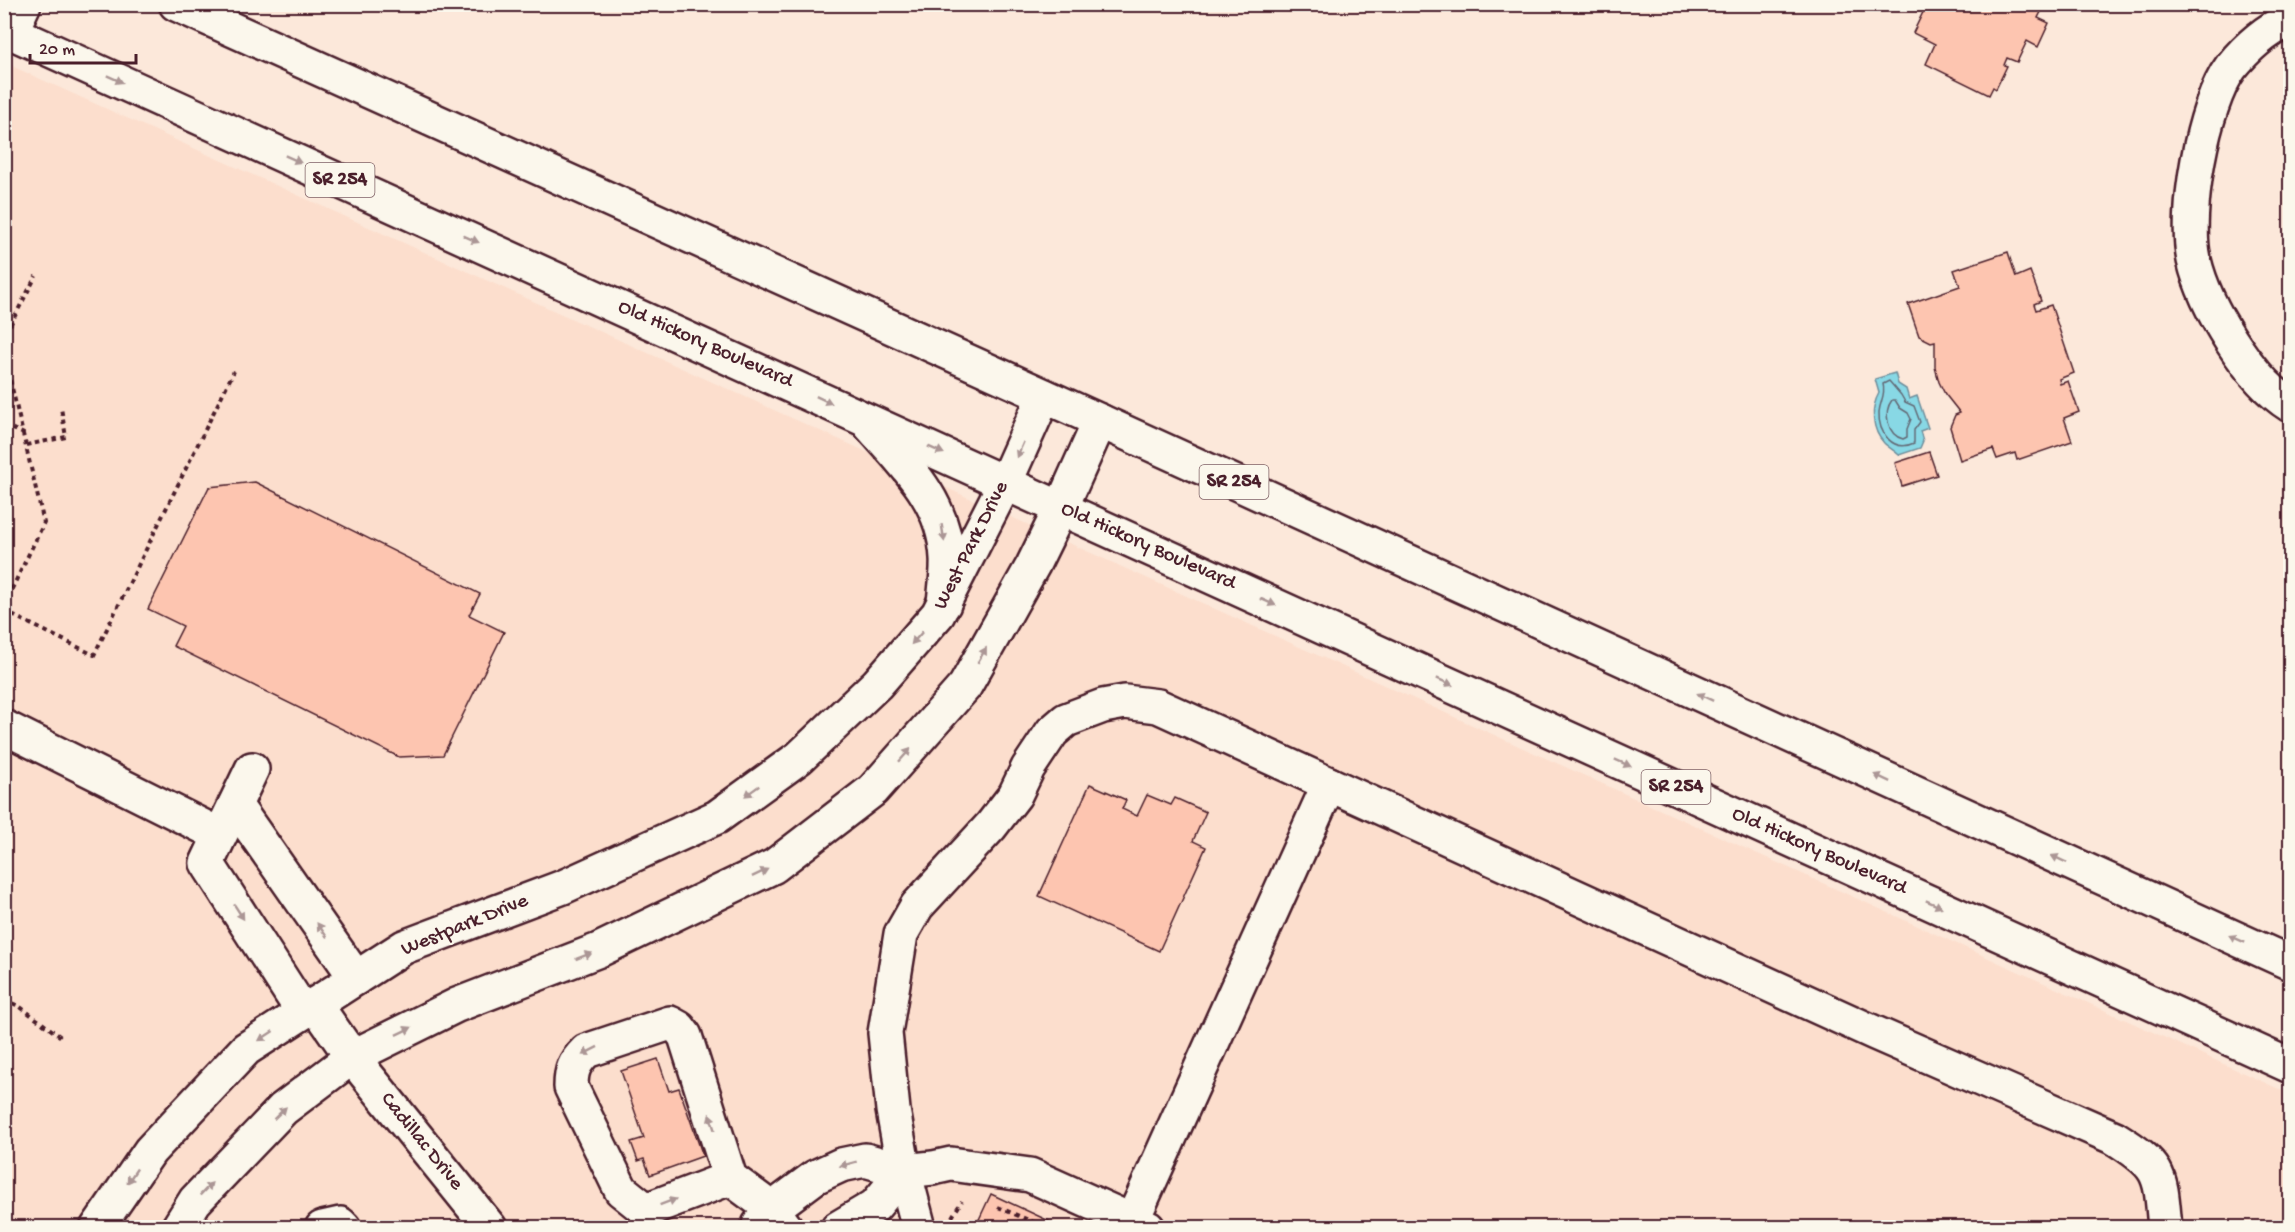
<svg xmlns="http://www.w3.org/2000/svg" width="2295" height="1232" viewBox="0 0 2295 1232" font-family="'Gochi Hand',sans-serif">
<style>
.built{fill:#fcdecd}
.water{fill:#88d8e5;stroke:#6f8e9b;stroke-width:1.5}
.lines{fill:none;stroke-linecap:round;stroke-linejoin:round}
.shore{stroke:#636975;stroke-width:1.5}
.building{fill:#fdc5b0;stroke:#4a1f2b;stroke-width:1.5}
.minor-casing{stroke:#4a1f2b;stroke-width:38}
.major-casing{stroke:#4a1f2b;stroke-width:38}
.path{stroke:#4a1f2b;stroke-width:4;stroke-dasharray:4.5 4.5;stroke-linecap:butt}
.minor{stroke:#fbf7ec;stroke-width:33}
.major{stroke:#fbf7ec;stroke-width:33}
.oneway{fill:#ab9695}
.labels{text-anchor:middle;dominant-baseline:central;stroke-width:4.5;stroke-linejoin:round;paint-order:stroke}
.shield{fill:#fbf7ec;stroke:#7f6065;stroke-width:1.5}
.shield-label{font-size:20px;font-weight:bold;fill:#4a1f2b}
.street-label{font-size:21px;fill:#4a1f2b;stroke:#fbf7ec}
</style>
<rect width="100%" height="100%" fill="#fce8da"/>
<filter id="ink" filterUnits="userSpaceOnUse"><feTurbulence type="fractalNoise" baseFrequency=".0167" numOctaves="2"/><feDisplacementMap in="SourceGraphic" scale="12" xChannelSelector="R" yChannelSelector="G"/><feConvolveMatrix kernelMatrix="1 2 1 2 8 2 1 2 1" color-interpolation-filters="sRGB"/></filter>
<g filter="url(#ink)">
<!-- built -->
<path class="built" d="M 5,63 L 2290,1094 L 2290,1227 L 5,1228 Z"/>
<!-- water -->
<path class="water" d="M 1895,373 L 1898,384 L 1906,389 L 1909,399 L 1917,396 L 1928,428 L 1920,431 L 1923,441 L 1920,448 L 1899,455 C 1895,451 1889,448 1884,443 C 1872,430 1870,409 1879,393 L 1875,379 Z"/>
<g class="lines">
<!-- shore -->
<g class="shore">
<path d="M 1889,381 L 1901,395 L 1905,402 L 1914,406 L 1920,422 L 1914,430 L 1914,443 C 1893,453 1878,433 1879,412 C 1880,401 1886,395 1883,384 Z"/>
<path d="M 1892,400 L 1895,400 L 1900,408 L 1908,413 L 1911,419 L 1907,429 L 1907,437 L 1903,439 C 1887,435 1883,412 1892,400 Z"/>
</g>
</g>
<!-- building -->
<g class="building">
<path d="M 1927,4 L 2045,4 L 2038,18 L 2049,23 L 2038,47 L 2027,41 L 2017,62 L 2007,58 L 2004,65 L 2007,66 L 1996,89 L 1993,87 L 1989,95 L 1926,64 L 1935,44 L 1913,33 Z"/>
<path d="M 2008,252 L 2016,277 L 2030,271 L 2041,301 L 2034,304 L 2036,310 L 2051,305 L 2074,373 L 2059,379 L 2060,384 L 2068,381 L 2079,412 L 2064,418 L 2072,441 L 2017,460 L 2015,453 L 1997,459 L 1993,449 L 1960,460 L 1950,427 L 1955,415 L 1960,413 L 1945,394 L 1939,382 L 1935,367 L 1935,341 L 1931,342 L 1919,336 L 1908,304 L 1960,286 L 1954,270 Z"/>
<path d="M 1929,452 L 1937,475 L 1902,486 L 1895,463 Z"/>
<path d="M 255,482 L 480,594 L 469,615 L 504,632 L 443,755 L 399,757 L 173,646 L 183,626 L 148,609 L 209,487 Z"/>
<path d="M 1090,784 L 1126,800 L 1122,809 L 1137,816 L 1147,795 L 1171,805 L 1175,798 L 1206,812 L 1193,841 L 1206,847 L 1159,951 L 1039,896 Z"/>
<path d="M 658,1059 L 669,1091 L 679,1088 L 703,1156 L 650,1175 L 644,1159 L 638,1161 L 631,1142 L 644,1138 L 621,1071 Z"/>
<path d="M 991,1194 L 1064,1228 L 975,1228 Z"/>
</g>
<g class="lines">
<!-- minor casing -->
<g class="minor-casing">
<g id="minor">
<path d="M 2290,19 C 2267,30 2247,47 2231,67 C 2202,106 2184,214 2194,260 C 2205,307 2250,380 2290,405"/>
<path d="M 4,727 L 220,835"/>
<path d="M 252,769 L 207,863 L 303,1012"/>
<path d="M 235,805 L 356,978"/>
<path d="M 315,1004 L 352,1057 L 490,1228"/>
<path d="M 730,1178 L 646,1210 L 621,1190 L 571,1087 C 571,1070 574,1063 586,1051 L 670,1023 L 679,1028 L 685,1036 L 730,1178 L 772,1209 L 786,1228"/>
<path d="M 1132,1221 L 1329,784"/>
<path d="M 759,1225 L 772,1209 L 815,1177 L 841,1165 L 865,1160 L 904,1171 L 933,1168 L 951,1164 L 1030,1175 L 1148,1228"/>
<path d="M 97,1228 L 150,1151 L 246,1049 L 404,947 L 563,887 L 717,817 L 800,757 L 877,684 L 938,614 L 1005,483 L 1044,396"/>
<path d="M 178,1228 L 195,1201 L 283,1109 L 352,1057 L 457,1005 L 599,950 L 774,866 L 873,790 L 965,686 L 1033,565 L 1061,508 L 1100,421"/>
<path d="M 322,1228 L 340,1224 L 344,1228"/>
<path d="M 838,1228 L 875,1206 L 904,1171"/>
<path d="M 919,1228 L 904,1171 L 893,1110 L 885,1033 L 901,934 L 917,906 L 991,826 L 1015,795 L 1028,768 L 1052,732 L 1066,720 L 1103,706 L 1125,702 L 1158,706 L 1875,1033 L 2115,1138 C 2163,1168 2160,1174 2165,1228"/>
</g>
</g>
<!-- major casing -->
<g class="major-casing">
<g id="major">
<path d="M 176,4 L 1100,421 L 2290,963"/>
<path d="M 4,29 L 2290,1066"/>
<path d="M 11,32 L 24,4"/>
<path d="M 870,425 C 906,466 944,500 947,558 C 948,572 945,589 944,604"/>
</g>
</g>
<!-- path -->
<g class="path">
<path d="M 4,327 L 8,329 L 36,276"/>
<path d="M 4,354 L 44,523 L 4,605"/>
<path d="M 4,425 L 24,434"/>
<path d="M 26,445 L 66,437 L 61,408"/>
<path d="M 4,611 L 94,655 L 234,371"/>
<path d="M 4,1000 L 19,1006 L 61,1037"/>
<path d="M 998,1207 L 1047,1228"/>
<path d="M 952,1217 L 962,1201"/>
</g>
<!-- minor -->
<use href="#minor" class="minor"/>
<!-- major -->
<use href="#major" class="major"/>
</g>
<!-- one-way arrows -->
<defs><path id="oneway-solid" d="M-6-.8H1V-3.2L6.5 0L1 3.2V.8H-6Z" transform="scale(1.5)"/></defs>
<g class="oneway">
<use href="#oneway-solid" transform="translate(115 79) rotate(24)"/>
<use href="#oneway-solid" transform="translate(293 159) rotate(24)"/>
<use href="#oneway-solid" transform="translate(471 239) rotate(24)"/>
<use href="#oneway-solid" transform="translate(824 400) rotate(25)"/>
<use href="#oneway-solid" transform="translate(936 450) rotate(24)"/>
<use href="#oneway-solid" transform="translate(1020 450) rotate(114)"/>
<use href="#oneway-solid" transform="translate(943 533) rotate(81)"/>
<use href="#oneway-solid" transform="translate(1268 602) rotate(24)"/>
<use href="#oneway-solid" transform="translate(917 638) rotate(131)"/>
<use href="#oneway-solid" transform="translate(982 655) rotate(-60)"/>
<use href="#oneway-solid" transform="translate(1445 682) rotate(24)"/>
<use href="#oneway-solid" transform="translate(1705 697) rotate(-155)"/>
<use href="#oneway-solid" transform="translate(905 755) rotate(-48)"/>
<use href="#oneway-solid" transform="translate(1623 763) rotate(24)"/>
<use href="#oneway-solid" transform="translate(1882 778) rotate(-155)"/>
<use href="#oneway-solid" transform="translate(752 791) rotate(144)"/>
<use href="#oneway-solid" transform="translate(2059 859) rotate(-155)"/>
<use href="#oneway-solid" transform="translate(760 873) rotate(-26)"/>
<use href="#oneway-solid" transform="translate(1934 904) rotate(24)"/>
<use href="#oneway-solid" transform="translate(239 912) rotate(57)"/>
<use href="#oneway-solid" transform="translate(322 930) rotate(-125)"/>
<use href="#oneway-solid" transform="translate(2237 939) rotate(-156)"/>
<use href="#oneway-solid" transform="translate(584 956) rotate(-21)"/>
<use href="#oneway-solid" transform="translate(404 1031) rotate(-26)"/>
<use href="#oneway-solid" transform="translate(266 1036) rotate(147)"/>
<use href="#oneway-solid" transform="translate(590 1051) rotate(153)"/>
<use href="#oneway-solid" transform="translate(280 1113) rotate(-44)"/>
<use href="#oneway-solid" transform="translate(712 1122) rotate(-108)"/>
<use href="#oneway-solid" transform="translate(848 1164) rotate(165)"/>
<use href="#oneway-solid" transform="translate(132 1176) rotate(124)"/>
<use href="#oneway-solid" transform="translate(206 1189) rotate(-46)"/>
<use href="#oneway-solid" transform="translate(668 1202) rotate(-21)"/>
</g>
</g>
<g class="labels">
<!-- shield labels -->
<g class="shield">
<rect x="305.5" y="163" width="69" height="34" rx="4.5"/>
<rect x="1199.5" y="465" width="69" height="34" rx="4.5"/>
<rect x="1641.5" y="770" width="69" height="34" rx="4.5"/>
</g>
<g class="shield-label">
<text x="340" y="180">SR 254</text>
<text x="1234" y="482">SR 254</text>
<text x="1676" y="787">SR 254</text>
</g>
<!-- street labels -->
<g class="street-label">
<text transform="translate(705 345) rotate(24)">Old Hickory Boulevard</text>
<text transform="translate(972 546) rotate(-63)">West Park Drive</text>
<text transform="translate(1148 547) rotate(24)">Old Hickory Boulevard</text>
<text transform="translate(1819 852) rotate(24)">Old Hickory Boulevard</text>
<text transform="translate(465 926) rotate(-22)">Westpark Drive</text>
<text transform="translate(421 1142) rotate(51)">Cadillac Drive</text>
</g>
</g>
<!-- margin -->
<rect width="2295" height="1232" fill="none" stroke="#fbf7ec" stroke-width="24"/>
<rect x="12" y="12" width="2271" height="1208" fill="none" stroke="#4a1f2b" stroke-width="2" filter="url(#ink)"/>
<!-- scale -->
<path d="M30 54v9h106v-9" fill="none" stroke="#4a1f2b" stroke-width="3"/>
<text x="39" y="54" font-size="18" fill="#4a1f2b" stroke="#fbf7ec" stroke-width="4.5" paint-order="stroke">20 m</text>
</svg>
